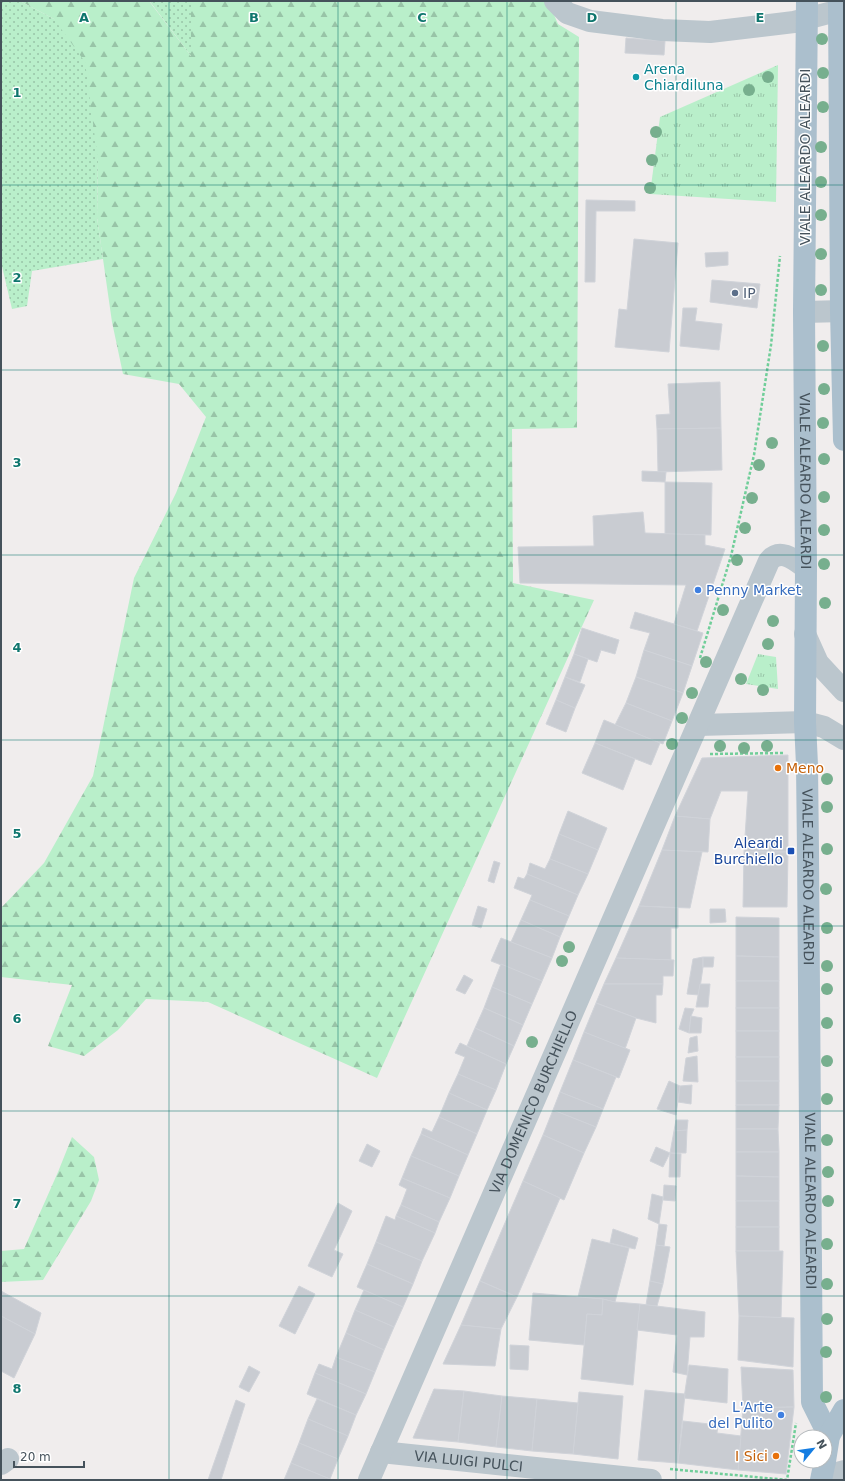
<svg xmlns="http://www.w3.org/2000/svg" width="845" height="1481" viewBox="0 0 845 1481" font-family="'DejaVu Sans',sans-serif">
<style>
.grass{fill:url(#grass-tufts)}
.forest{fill:url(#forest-firs)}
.garden{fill:url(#garden-dots)}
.building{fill:#c9ccd2;stroke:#d0d3d9}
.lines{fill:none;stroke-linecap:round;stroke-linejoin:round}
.path{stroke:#70ce99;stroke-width:2.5;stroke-dasharray:3 2;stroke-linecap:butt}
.minor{stroke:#bbc6cd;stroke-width:22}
.major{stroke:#abbfcd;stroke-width:22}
.tree{fill:#77af8e}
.grid{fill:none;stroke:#0f766e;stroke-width:1;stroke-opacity:0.55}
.culture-dot{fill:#0f9aa8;stroke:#fff;stroke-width:1.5}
.service-dot{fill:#5c6f8a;stroke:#fff;stroke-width:1.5}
.shop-dot{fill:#3f7fe0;stroke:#fff;stroke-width:1.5}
.food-dot{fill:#e8710a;stroke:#fff;stroke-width:1.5}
.transit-dot{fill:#1a4fb4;stroke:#fff;stroke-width:1.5}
.labels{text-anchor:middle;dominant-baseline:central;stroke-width:3;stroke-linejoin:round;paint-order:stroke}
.culture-label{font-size:14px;fill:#0d838f;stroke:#fff;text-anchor:start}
.street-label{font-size:14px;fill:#45525b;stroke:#fff}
.service-label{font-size:14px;fill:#4e5e75;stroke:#fff;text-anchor:start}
.shop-label{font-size:14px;fill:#366cbe;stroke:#fff;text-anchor:start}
.food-label{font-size:14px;fill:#c56008;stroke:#fff;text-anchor:start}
.transit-label{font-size:14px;fill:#164399;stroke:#fff;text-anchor:end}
.grid-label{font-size:13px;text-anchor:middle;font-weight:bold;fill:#0f766e;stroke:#fff;stroke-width:3;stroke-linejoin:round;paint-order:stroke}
</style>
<defs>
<pattern id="grass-tufts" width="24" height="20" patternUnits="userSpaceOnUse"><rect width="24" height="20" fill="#b9efca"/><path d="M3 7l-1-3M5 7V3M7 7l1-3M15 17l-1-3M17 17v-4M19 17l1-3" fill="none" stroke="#98c4a7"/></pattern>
<pattern id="forest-firs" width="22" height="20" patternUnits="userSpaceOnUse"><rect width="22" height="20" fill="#b9efca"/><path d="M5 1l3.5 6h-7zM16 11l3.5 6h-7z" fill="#98c4a7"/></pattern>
<pattern id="garden-dots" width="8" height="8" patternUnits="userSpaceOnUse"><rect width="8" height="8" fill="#b9efca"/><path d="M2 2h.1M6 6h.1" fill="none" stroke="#98c4a7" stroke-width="1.8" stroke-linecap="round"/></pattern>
</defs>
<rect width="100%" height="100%" fill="#f0eded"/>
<!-- grass -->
<g class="grass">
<path d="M 778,65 L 776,202 L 650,194 L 660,117 Z"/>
<path d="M 758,654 L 776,657 L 778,689 L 746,684 Z"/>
</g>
<!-- forest -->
<g class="forest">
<path d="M 20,1 L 149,1 L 191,56 L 191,1 L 548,1 L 558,24 L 579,37 L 577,428 L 512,429 L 513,583 L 594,600 L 377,1078 L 208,1002 L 146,999 L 118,1030 L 84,1056 L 48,1046 L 72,985 L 1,977 L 1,908 L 44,863 L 93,776 L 134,578 L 176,493 L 206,417 L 179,384 L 123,374 L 112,322 L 97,217 L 98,161 L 54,19 Z"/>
<path d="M 72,1137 L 94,1157 L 99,1180 L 91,1201 L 43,1280 L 1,1282 L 1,1251 L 24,1249 L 58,1172 Z"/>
</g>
<!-- garden -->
<g class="garden">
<path d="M 1,1 L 20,1 L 54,19 L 85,62 L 98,161 L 97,217 L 103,259 L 32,271 L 27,306 L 12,309 L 1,262 Z"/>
<path d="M 149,1 L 191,1 L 191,56 L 151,3 Z"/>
</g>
<!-- building -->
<g class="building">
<path d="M 626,38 L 665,41 L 664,55 L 625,53 Z"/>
<path d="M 586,200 L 635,201 L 635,211 L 596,211 L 595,282 L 585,282 Z"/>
<path d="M 634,239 L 678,243 L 669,352 L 615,347 L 619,309 L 627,310 Z"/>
<path d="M 728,252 L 728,265 L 706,267 L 705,253 Z"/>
<path d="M 712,280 L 760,284 L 757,308 L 710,302 Z"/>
<path d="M 683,308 L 697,308 L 695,321 L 722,324 L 719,350 L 680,346 Z"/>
<path d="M 720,382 L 721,428 L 657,429 L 656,415 L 670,414 L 668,384 Z"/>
<path d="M 721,428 L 722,470 L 658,472 L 657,429 Z"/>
<path d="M 642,471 L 666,472 L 665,482 L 642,481 Z"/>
<path d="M 665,482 L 712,483 L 711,535 L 665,534 Z"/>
<path d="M 643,512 L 645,533 L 705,535 L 705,545 L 725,549 L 697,631 L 674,624 L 686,585 L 520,583 L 518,547 L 594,546 L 593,516 Z"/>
<path d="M 635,612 L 703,633 L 692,666 L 644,650 L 650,633 L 630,628 Z"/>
<path d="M 582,628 L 619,640 L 615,654 L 601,650 L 597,662 L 574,654 Z"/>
<path d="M 644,650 L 692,666 L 683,693 L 636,677 Z"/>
<path d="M 574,654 L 588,659 L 580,682 L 565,677 Z"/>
<path d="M 565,677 L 585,685 L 575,708 L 556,700 Z"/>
<path d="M 636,677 L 683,693 L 672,721 L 626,703 Z"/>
<path d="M 556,700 L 575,708 L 566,732 L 546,724 Z"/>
<path d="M 626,703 L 672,721 L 663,744 L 615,725 Z"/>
<path d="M 604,720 L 660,743 L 651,765 L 595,743 Z"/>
<path d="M 595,743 L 635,759 L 623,790 L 582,773 Z"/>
<path d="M 788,755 L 788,852 L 744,852 L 748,791 L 721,791 L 710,819 L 675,816 L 702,758 Z"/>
<path d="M 568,811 L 607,828 L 598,850 L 559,834 Z"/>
<path d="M 675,816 L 710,819 L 708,852 L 662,850 Z"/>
<path d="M 559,834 L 598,850 L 588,874 L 550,859 Z"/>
<path d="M 662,850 L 702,852 L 690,908 L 639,906 Z"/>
<path d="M 744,852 L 788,852 L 787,907 L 743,907 Z"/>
<path d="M 550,859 L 588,874 L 578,895 L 527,874 L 530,863 L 545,869 Z"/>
<path d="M 494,861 L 500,863 L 494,883 L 488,881 Z"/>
<path d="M 527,874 L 578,895 L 569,916 L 530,900 L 532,895 L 514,888 L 518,877 L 524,879 Z"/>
<path d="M 530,900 L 569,916 L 560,937 L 521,920 Z"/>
<path d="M 478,906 L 487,909 L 481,928 L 472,925 Z"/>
<path d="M 639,906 L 678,908 L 678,928 L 671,928 L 671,960 L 616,958 Z"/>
<path d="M 710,909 L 725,909 L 726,922 L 710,923 Z"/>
<path d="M 736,917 L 779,918 L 779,957 L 736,956 Z"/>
<path d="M 521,920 L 560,937 L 552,958 L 511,942 Z"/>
<path d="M 501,938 L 552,958 L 542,981 L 491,961 Z"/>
<path d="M 736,956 L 779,957 L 779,981 L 736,981 Z"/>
<path d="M 703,957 L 703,967 L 699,995 L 687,994 L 693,959 Z"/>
<path d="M 703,957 L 714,957 L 713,967 L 703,967 Z"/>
<path d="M 616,958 L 674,960 L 673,976 L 663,976 L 663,984 L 604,984 Z"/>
<path d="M 501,964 L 542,981 L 532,1004 L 492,987 Z"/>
<path d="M 464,975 L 473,980 L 465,994 L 456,990 Z"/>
<rect x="736" y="981" width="43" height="27"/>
<path d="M 604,984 L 663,984 L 662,995 L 656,995 L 656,1023 L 636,1018 L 596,1003 Z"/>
<path d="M 700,984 L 710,984 L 708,1007 L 696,1007 Z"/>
<path d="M 492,987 L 532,1004 L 523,1025 L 484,1008 Z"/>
<path d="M 596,1003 L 636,1018 L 625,1049 L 584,1032 Z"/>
<path d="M 484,1008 L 523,1025 L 514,1046 L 475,1028 Z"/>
<path d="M 685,1008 L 694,1009 L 691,1016 L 689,1033 L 679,1029 Z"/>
<rect x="736" y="1008" width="43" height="23"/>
<path d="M 691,1016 L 702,1018 L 701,1033 L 689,1033 Z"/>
<path d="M 475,1028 L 514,1046 L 506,1064 L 467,1046 Z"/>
<rect x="736" y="1031" width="43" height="26"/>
<path d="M 584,1032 L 630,1050 L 619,1078 L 573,1060 Z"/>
<path d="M 697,1036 L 698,1051 L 688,1053 L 690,1038 Z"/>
<path d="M 460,1043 L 506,1064 L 496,1090 L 458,1074 L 465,1057 L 455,1053 Z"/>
<path d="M 697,1056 L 698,1082 L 683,1081 L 686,1058 Z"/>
<rect x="736" y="1057" width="43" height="24"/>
<path d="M 573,1060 L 616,1077 L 603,1109 L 560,1092 Z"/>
<path d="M 458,1074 L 496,1090 L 487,1110 L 449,1093 Z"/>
<path d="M 669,1081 L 680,1086 L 676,1115 L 657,1109 Z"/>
<rect x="736" y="1081" width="43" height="24"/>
<path d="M 692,1085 L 691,1104 L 678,1102 L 680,1086 Z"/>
<path d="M 560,1092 L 603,1109 L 596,1127 L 553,1110 Z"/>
<path d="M 449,1093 L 487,1110 L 477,1134 L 439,1117 Z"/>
<path d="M 736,1105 L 779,1105 L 778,1129 L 736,1129 Z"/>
<path d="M 553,1110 L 596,1127 L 584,1153 L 543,1135 Z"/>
<path d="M 439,1117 L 477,1134 L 468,1155 L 421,1134 L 423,1128 L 432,1132 Z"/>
<path d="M 676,1120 L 688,1120 L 687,1130 L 674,1131 Z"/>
<path d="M 736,1129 L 778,1129 L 779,1152 L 736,1152 Z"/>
<path d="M 687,1130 L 686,1153 L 670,1153 L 674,1131 Z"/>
<path d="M 421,1134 L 468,1155 L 459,1176 L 411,1156 Z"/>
<path d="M 543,1135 L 584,1153 L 564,1200 L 523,1181 Z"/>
<path d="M 367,1144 L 380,1151 L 372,1167 L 359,1161 Z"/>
<path d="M 656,1147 L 670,1153 L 663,1167 L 650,1161 Z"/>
<path d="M 736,1152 L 779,1152 L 779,1177 L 736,1176 Z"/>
<path d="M 670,1153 L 681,1154 L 680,1177 L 669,1177 Z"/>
<path d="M 411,1156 L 459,1176 L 450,1198 L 402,1178 Z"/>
<path d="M 736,1176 L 779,1177 L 779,1201 L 736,1201 Z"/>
<path d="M 402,1178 L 450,1198 L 439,1222 L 401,1205 L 407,1189 L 399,1185 Z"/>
<path d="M 523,1181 L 560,1198 L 517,1297 L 480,1281 Z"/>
<path d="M 664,1185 L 676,1186 L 675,1201 L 663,1200 Z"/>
<path d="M 652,1194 L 663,1197 L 659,1224 L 648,1219 Z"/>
<rect x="736" y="1201" width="43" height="26"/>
<path d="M 338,1203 L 352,1211 L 334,1250 L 343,1254 L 332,1277 L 308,1266 Z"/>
<path d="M 401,1205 L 439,1222 L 435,1233 L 396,1216 Z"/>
<path d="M 386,1216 L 395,1220 L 396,1216 L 435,1233 L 422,1261 L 376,1242 Z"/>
<path d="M 659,1224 L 667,1225 L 664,1246 L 656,1245 Z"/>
<rect x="736" y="1227" width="43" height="24"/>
<path d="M 613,1229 L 638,1238 L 635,1249 L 610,1243 Z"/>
<path d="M 592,1239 L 629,1248 L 615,1302 L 603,1299 L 578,1297 Z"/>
<path d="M 376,1242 L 422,1261 L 413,1284 L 367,1264 Z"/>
<path d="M 656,1245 L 670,1247 L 663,1284 L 650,1281 Z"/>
<path d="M 736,1251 L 783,1251 L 781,1318 L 739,1316 Z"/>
<path d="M 367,1264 L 413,1284 L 403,1307 L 357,1287 Z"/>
<path d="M 480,1281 L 517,1297 L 501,1329 L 461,1325 Z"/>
<path d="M 650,1281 L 663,1284 L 657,1306 L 646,1305 Z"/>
<path d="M 299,1286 L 315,1294 L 295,1334 L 279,1326 Z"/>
<path d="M 364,1290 L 403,1307 L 394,1327 L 355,1310 Z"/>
<path d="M 1,1291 L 41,1313 L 35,1334 L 1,1316 Z"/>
<path d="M 533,1293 L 603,1299 L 602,1315 L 587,1314 L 584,1345 L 529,1340 Z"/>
<path d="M 603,1299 L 615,1302 L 640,1304 L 633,1385 L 581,1379 L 587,1314 L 602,1315 Z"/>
<path d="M 640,1304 L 705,1312 L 704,1337 L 690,1337 L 687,1375 L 673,1372 L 677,1335 L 637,1330 Z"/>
<path d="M 355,1310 L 394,1327 L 384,1350 L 346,1333 Z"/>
<path d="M 1,1316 L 35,1334 L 14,1378 L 1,1371 Z"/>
<path d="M 739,1316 L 794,1318 L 793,1367 L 738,1360 Z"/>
<path d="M 461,1325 L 501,1329 L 495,1366 L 443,1364 Z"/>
<path d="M 346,1333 L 384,1350 L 375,1372 L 336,1357 Z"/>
<path d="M 510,1345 L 529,1346 L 528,1370 L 510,1369 Z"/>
<path d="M 336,1357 L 375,1372 L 366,1394 L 315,1373 L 319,1364 L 332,1369 Z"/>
<path d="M 689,1365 L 728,1369 L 727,1403 L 684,1398 Z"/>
<path d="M 249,1366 L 260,1372 L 249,1392 L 239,1387 Z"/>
<path d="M 741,1367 L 793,1370 L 794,1407 L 743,1408 Z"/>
<path d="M 315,1373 L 366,1394 L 356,1415 L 307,1394 Z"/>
<path d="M 434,1389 L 464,1391 L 458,1442 L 413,1438 Z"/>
<path d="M 645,1390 L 685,1394 L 678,1463 L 638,1460 Z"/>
<path d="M 464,1391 L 502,1396 L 496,1447 L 458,1442 Z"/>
<path d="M 579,1392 L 623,1396 L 618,1459 L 573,1454 Z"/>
<path d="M 502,1396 L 537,1399 L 532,1451 L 496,1447 Z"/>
<path d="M 317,1399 L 356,1415 L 348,1436 L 308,1419 Z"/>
<path d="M 537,1399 L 578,1403 L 573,1454 L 532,1451 Z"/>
<path d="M 236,1400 L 245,1404 L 221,1480 L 208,1480 Z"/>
<path d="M 794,1407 L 786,1474 L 738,1470 L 743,1408 Z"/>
<path d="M 308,1419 L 348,1436 L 338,1459 L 299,1443 Z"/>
<path d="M 683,1421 L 718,1425 L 717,1433 L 741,1436 L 738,1470 L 678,1463 Z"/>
<path d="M 299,1443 L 338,1459 L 330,1479 L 291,1463 Z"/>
<path d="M 291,1463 L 330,1479 L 329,1480 L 284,1480 Z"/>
</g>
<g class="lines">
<!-- path -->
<g class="path">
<path d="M 700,658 L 731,556 L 754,455 L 771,345 L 780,256"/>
<path d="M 710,754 L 783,753"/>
<path d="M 670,1469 L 787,1480 L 796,1423"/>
</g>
<!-- minor -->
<g class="minor">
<path d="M 555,1 L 567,13 L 590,21 L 662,30 L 710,32 L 794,22 L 844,9"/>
<path d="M 804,312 L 844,311"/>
<path d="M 805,634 L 818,663 L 844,691"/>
<path d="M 698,725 L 805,722 L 824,727 L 844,739"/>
<path id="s1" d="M 381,1452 L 651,1480"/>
<path d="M 1,1464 L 8,1459"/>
<path d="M 822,1477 L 844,1471"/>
<path id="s2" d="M 369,1480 L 769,561 C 780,547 795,560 806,568"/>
</g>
<!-- major -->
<g class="major">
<path id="s3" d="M 807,1 L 804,312 L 806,568 L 805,722 L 807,765 L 808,852 L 812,1402 L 829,1436"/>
<path d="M 839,1 L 841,311 L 844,440"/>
<path d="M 825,1461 L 829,1436 L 844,1410"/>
<path d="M 821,1480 L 825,1461"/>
</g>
</g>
<!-- trees -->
<g class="tree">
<circle cx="822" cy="39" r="6"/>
<circle cx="823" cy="73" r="6"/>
<circle cx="768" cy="77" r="6"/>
<circle cx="749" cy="90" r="6"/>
<circle cx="823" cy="107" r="6"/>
<circle cx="656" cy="132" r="6"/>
<circle cx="821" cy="147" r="6"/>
<circle cx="652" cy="160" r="6"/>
<circle cx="821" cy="182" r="6"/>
<circle cx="650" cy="188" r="6"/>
<circle cx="821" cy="215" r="6"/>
<circle cx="821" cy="254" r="6"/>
<circle cx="821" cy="290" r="6"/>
<circle cx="823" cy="346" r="6"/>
<circle cx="824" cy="389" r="6"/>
<circle cx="823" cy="423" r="6"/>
<circle cx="772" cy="443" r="6"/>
<circle cx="824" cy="459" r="6"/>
<circle cx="759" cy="465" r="6"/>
<circle cx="824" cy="497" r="6"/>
<circle cx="752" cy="498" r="6"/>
<circle cx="745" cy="528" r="6"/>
<circle cx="824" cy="530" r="6"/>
<circle cx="737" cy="560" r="6"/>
<circle cx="824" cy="564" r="6"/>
<circle cx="825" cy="603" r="6"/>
<circle cx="723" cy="610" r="6"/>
<circle cx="773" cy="621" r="6"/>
<circle cx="768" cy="644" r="6"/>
<circle cx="706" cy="662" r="6"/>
<circle cx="741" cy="679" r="6"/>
<circle cx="763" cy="690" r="6"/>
<circle cx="692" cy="693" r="6"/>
<circle cx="682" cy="718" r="6"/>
<circle cx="672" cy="744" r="6"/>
<circle cx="720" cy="746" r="6"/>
<circle cx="767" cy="746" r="6"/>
<circle cx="744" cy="748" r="6"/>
<circle cx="827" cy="779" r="6"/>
<circle cx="827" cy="807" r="6"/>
<circle cx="827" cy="849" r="6"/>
<circle cx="826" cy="889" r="6"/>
<circle cx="827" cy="928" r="6"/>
<circle cx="569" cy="947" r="6"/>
<circle cx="562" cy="961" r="6"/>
<circle cx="827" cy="966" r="6"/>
<circle cx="827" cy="989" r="6"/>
<circle cx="827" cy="1023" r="6"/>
<circle cx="532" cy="1042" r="6"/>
<circle cx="827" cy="1061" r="6"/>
<circle cx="827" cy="1099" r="6"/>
<circle cx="827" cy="1140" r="6"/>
<circle cx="828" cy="1172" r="6"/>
<circle cx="828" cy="1201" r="6"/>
<circle cx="827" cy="1244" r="6"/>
<circle cx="827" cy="1284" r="6"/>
<circle cx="827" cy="1319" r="6"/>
<circle cx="826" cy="1352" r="6"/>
<circle cx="826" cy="1397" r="6"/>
</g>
<!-- grid -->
<path class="grid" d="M 169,1 L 169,1480M 338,1 L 338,1480M 507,1 L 507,1480M 676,1 L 676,1480M 1,185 L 844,185M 1,370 L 844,370M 1,555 L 844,555M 1,740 L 844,740M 1,926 L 844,926M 1,1111 L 844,1111M 1,1296 L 844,1296"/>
<!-- markers -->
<circle class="culture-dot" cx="636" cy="77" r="4"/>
<circle class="service-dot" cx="735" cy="293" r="4"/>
<g class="shop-dot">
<circle cx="698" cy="590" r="4"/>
<circle cx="781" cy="1415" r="4"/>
</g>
<g class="food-dot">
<circle cx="778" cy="768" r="4"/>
<circle cx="776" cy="1456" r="4"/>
</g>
<rect class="transit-dot" x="787" y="847" width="8" height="8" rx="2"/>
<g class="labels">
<!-- culture labels -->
<g class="culture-label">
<text x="644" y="69">Arena<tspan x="644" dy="16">Chiardiluna</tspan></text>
</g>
<!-- street labels -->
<g class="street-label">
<text transform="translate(805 157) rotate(-90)">VIALE ALEARDO ALEARDI</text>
<text stroke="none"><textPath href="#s3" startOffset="480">VIALE ALEARDO ALEARDI</textPath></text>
<text stroke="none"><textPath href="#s3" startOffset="876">VIALE ALEARDO ALEARDI</textPath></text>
<text stroke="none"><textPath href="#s2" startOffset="412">VIA DOMENICO BURCHIELLO</textPath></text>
<text stroke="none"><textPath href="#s3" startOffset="1200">VIALE ALEARDO ALEARDI</textPath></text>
<text stroke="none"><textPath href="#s1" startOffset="88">VIA LUIGI PULCI</textPath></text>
</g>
<!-- service labels -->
<g class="service-label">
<text x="743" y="293">IP</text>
</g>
<!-- shop labels -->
<g class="shop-label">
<text x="706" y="590">Penny Market</text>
<text x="773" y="1407" text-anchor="end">L'Arte<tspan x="773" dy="16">del Pulito</tspan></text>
</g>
<!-- food labels -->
<g class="food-label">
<text x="786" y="768">Meno</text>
<text x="768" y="1456" text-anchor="end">I Sici</text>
</g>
<!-- transit labels -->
<g class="transit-label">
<text x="783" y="843">Aleardi<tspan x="783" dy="16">Burchiello</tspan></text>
</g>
</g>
<g class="grid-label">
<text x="84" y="22">A</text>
<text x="254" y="22">B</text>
<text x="422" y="22">C</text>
<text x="592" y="22">D</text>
<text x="760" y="22">E</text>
<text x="17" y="97">1</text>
<text x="17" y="282">2</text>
<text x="17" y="467">3</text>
<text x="17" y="652">4</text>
<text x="17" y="838">5</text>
<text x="17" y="1023">6</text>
<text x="17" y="1208">7</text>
<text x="17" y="1393">8</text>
</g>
<!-- border -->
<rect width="845" height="1481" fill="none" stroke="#45525b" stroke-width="4"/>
<!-- north arrow -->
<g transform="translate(813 1449) rotate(61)"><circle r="19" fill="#ffffff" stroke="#b5babd"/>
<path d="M0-3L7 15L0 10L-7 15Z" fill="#147de2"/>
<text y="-6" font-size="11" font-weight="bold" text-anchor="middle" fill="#45525b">N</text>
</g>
<!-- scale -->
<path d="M14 1461v6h70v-6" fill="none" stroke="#45525b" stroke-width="2"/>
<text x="20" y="1461" font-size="12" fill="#45525b" stroke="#ffffff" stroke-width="3" paint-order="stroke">20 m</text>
</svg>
